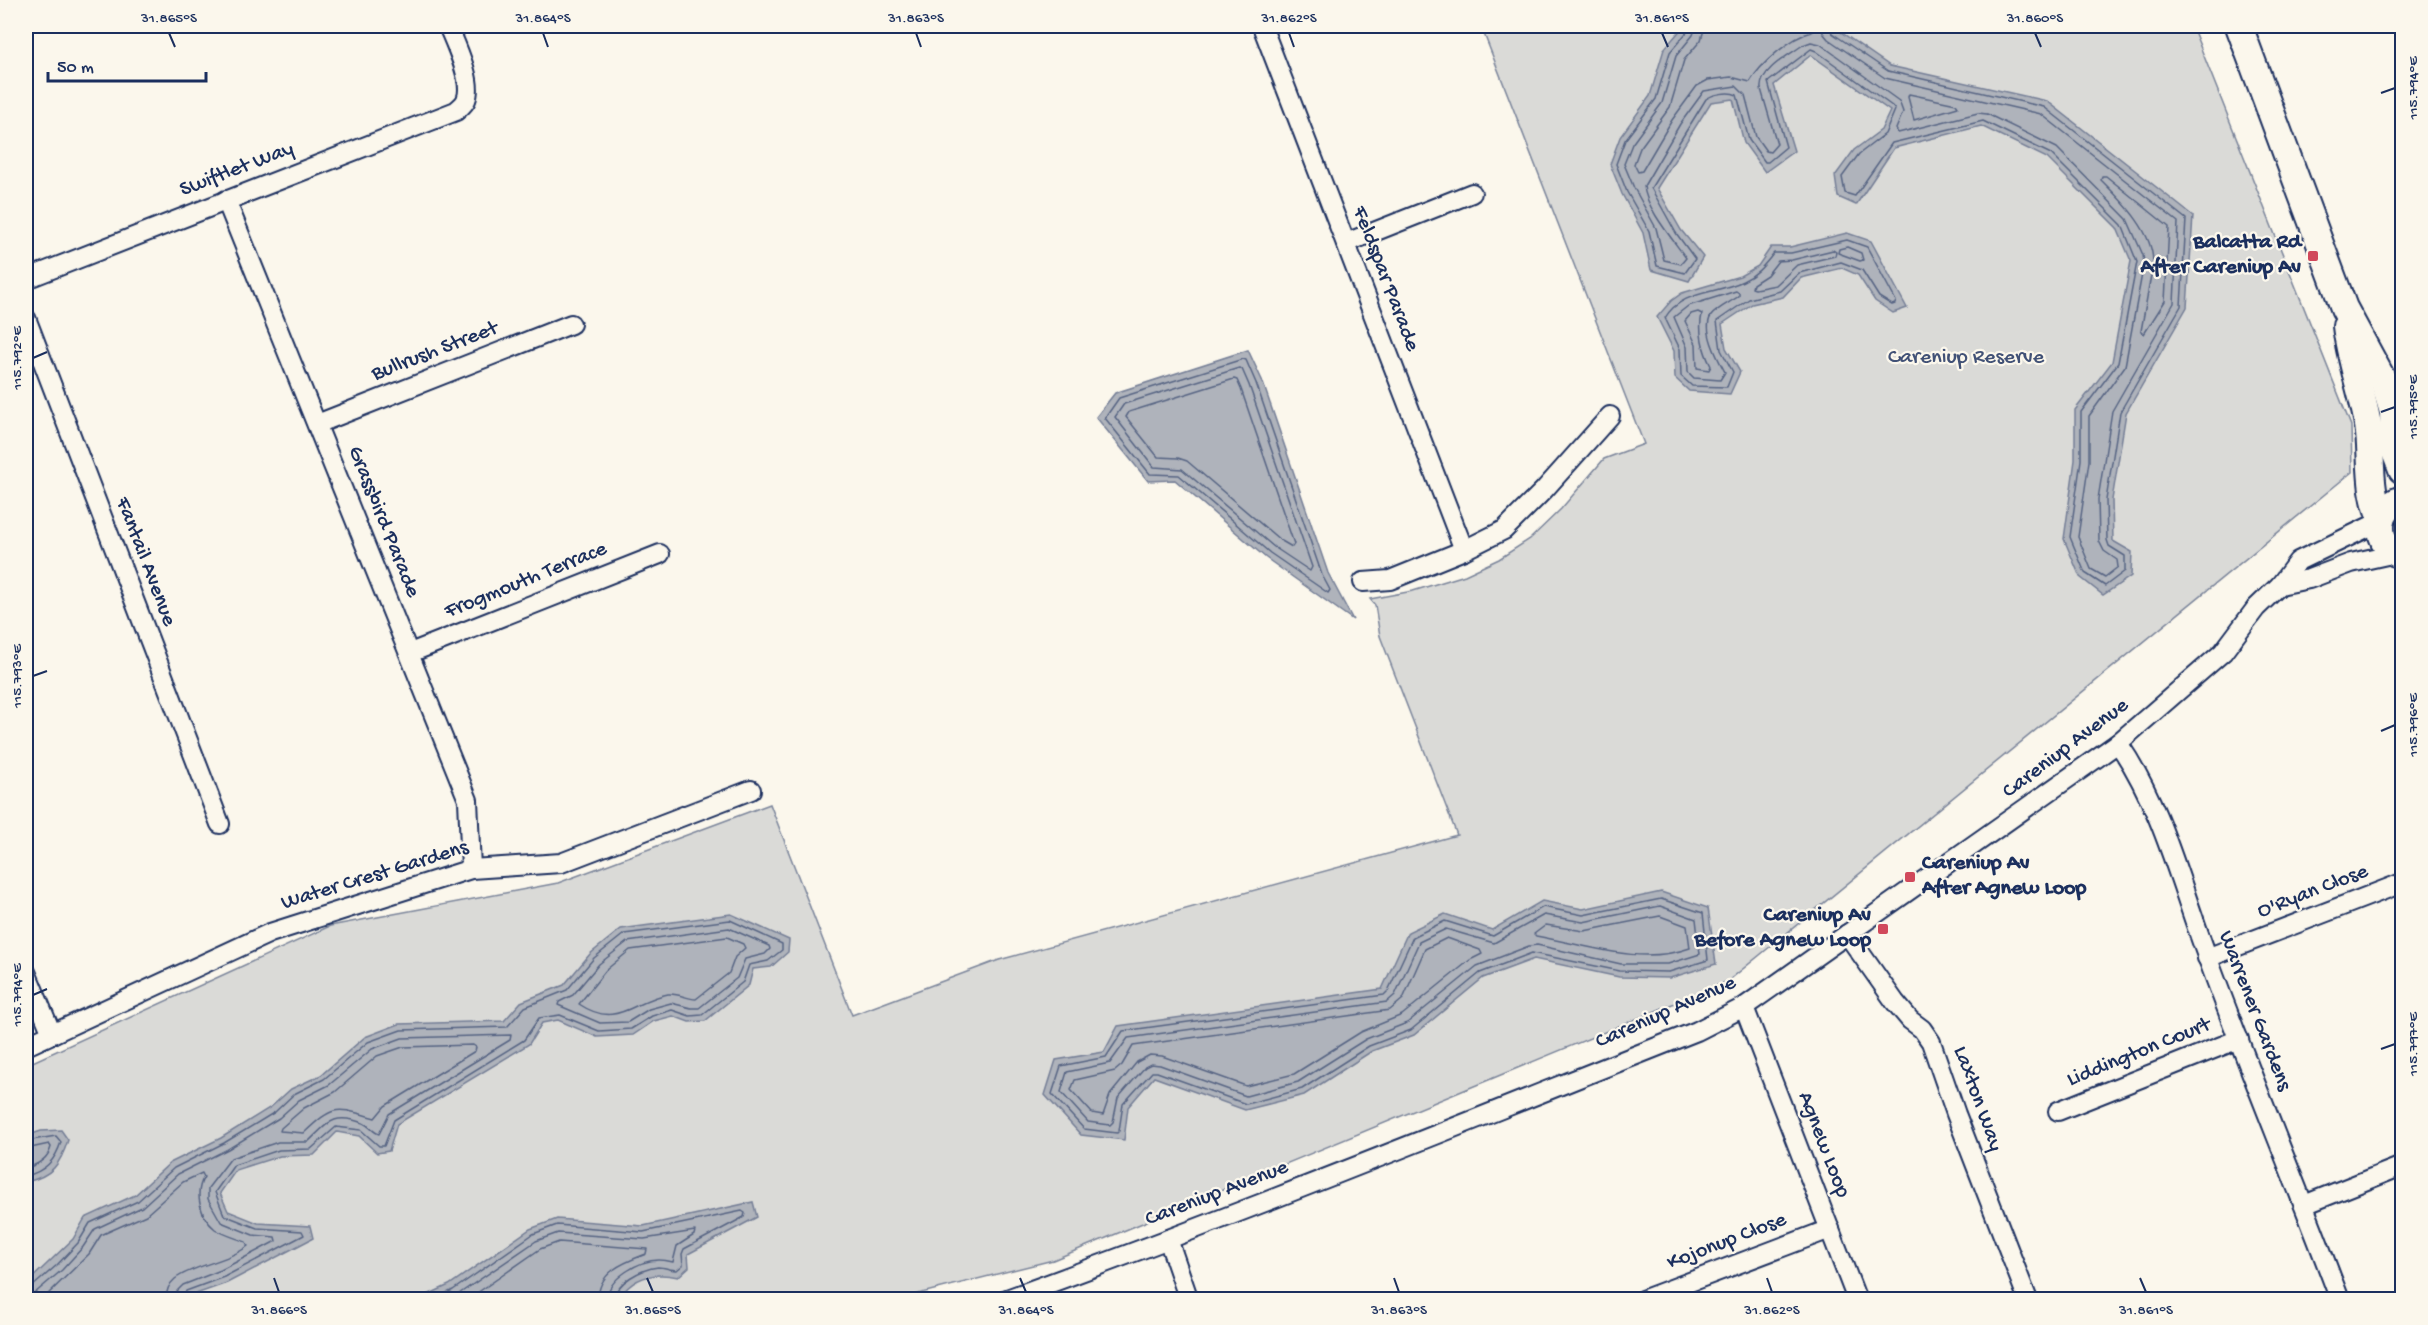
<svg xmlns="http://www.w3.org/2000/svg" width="2428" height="1325" viewBox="0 0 2428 1325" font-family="'Gochi Hand',sans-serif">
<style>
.green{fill:#dadad7;stroke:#7a849a;stroke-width:1.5}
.water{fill:#afb3bb;stroke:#747e96;stroke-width:1.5}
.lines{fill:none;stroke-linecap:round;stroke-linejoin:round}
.shore{stroke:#566483;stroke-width:1.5}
.street-casing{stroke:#1b2f5e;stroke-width:22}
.secondary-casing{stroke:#1b2f5e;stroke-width:30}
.street{stroke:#fbf7ec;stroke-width:18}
.secondary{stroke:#fbf7ec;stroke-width:26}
.ticks{fill:none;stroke:#1b2f5e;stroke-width:2}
.poi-dot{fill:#d1495b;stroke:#fbf7ec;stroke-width:2}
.labels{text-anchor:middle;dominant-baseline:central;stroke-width:4.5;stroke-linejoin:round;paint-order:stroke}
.street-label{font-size:22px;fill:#1b2f5e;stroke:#fbf7ec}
.poi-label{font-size:22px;font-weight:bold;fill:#1b2f5e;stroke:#fbf7ec;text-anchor:end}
.park-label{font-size:22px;fill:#415176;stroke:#fbf7ec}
.neatline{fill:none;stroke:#1b2f5e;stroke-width:2}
.ticks-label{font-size:15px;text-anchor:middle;fill:#1b2f5e}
</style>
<rect width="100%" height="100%" fill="#fbf7ec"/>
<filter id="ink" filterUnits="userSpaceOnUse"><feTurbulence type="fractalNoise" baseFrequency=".0167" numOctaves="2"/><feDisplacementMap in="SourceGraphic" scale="12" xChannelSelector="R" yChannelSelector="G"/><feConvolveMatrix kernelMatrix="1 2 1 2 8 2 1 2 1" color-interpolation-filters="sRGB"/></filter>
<g filter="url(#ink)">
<!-- green -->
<path class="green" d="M 1481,26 L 2192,26 L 2351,426 L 2352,472 L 1728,981 L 1053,1260 L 894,1300 L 26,1299 L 26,1065 L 330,926 L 558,883 L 770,804 L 852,1015 L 999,960 L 1457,835 L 1380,636 L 1375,605 L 1370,599 L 1413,591 L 1465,575 L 1499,559 L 1530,539 L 1561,509 L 1604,459 L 1644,444 Z"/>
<!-- water -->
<g class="water">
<path d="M 1684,26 L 1832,26 L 1890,66 L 2047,101 L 2193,216 L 2187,307 L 2126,413 L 2112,500 L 2113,541 L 2132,552 L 2131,576 L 2103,595 L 2080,577 L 2064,539 L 2075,460 L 2075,410 L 2112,362 L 2131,261 L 2117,228 L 2047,158 L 1981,126 L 1894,148 L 1856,205 L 1838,197 L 1835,176 L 1854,150 L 1881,130 L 1890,111 L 1811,55 L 1774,85 L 1794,151 L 1765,172 L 1744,143 L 1733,99 L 1711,102 L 1657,188 L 1681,230 L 1703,257 L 1689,281 L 1651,270 L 1643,233 L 1622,194 L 1610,164 L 1620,137 L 1650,96 L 1664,49 Z"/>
<path d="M 1847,233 L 1871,241 L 1907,308 L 1893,313 L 1875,301 L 1858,275 L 1842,268 L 1801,278 L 1783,297 L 1752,304 L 1722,324 L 1726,348 L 1740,372 L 1730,394 L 1689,391 L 1675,378 L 1674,351 L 1657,317 L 1671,301 L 1682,293 L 1740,276 L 1758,266 L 1771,247 L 1790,247 Z"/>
<path d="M 1248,350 L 1262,380 L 1328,573 L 1353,620 L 1266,558 L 1175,480 L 1148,481 L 1096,417 L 1115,393 Z"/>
<path d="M 1661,892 L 1708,908 L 1716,964 L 1670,978 L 1619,977 L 1534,959 L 1483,978 L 1414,1035 L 1372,1051 L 1304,1095 L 1245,1110 L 1154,1077 L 1128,1107 L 1124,1140 L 1081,1135 L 1045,1095 L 1056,1060 L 1104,1052 L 1118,1026 L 1382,989 L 1408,932 L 1445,914 L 1492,930 L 1542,901 L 1583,909 Z"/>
<path d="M 731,914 L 789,940 L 788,952 L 771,967 L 753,969 L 749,985 L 705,1021 L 689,1022 L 673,1016 L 654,1021 L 633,1035 L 597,1037 L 558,1020 L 542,1023 L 529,1044 L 397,1124 L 389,1151 L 377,1153 L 359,1136 L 337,1132 L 314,1155 L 280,1156 L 236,1170 L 220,1193 L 228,1211 L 258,1223 L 310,1226 L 313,1238 L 227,1283 L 182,1299 L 26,1299 L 26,1284 L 73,1239 L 85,1218 L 135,1195 L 170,1163 L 221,1138 L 271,1107 L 291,1089 L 321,1075 L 365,1037 L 399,1024 L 504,1021 L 521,1002 L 564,985 L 590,954 L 621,929 Z"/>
<path d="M 61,1130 L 68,1140 C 60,1165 52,1176 26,1182 L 26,1136 L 41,1131 Z"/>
<path d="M 753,1202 L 757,1217 L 688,1254 L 689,1267 L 678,1277 C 655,1272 634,1276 620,1297 L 622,1299 L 419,1299 L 449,1285 L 530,1229 L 557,1219 L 643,1226 Z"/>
</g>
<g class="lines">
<!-- shore -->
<g class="shore">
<path d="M 1688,26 L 1687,32 L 1670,52 L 1656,99 L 1625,140 L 1616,164 L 1627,192 L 1649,231 L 1657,266 L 1685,273 L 1695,259 L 1676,233 L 1651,188 L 1706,99 C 1713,94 1729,91 1737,95 L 1749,140 L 1765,162 L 1768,162 L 1786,147 L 1768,82 L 1811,49 L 1816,51 L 1892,106 L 1895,110 L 1885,134 L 1859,154 L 1842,177 L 1845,193 L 1855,196 L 1892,143 L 1983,121 L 2051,154 L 2122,225 L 2137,262 L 2118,363 L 2081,412 L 2081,460 L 2070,537 L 2085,573 L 2105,586 L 2125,571 L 2125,556 L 2109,546 L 2107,540 L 2106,500 L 2120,412 L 2181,306 L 2186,219 L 2044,107 L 1888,71 L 1832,33 L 1829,26"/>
<path d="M 1696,26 L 1693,35 L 1676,56 L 1662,103 L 1632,144 L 1624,164 L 1634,188 L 1656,228 L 1664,260 L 1681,264 L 1686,258 C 1674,241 1645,207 1644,186 L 1680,124 L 1704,91 L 1736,86 L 1745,95 L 1756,137 L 1766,151 L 1770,152 L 1777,144 L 1761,89 C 1759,70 1789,55 1803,45 L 1811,42 L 1820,44 L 1899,101 L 1903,112 L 1896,129 L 1898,133 L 1978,113 L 1987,114 L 2057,148 L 2127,219 L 2143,255 L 2144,263 L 2125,366 L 2089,416 L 2089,461 L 2078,537 L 2091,569 L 2105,577 L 2118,567 L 2117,560 L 2104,551 L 2099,541 L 2098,499 L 2112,411 L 2174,303 L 2178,222 L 2041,114 L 1885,78 L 1828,39 L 1823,33 L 1822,26"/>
<path d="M 1705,26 L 1701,40 L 1684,60 L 1670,107 L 1640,148 L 1634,164 L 1638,172 L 1642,171 L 1672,120 L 1697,86 L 1708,80 L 1731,77 L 1750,82 C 1760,64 1791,37 1812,32 L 1813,26"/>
<path d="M 1909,94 L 1956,104 L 1958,107 L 1914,120 L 1908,97 Z"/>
<path d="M 2102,176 L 2106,176 L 2169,227 L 2165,301 L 2144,334 L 2141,331 L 2153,264 C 2154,232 2122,201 2101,180 Z"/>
<path d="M 1847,240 L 1867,247 L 1896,301 L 1895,304 L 1892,305 L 1879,297 L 1862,270 L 1841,262 L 1799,273 L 1780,291 L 1749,299 L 1717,321 L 1721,350 L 1733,372 L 1727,387 L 1692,386 L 1681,376 L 1680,349 L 1665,318 C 1681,290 1717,294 1743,281 C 1758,274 1764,265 1774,253 L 1791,253 Z"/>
<path d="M 1847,247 L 1861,253 L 1863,260 L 1860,261 L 1838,253 L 1839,249 Z"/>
<path d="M 1833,250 L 1836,252 L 1835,256 L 1797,265 L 1776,285 L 1755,289 L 1752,288 L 1753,284 L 1767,275 L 1778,261 L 1792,260 Z"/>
<path d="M 1736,291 L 1739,293 L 1739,296 C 1731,302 1717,308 1711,316 C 1702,330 1718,359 1725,372 L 1720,380 L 1694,378 L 1688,372 L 1687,347 L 1674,317 L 1688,306 Z"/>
<path d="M 1698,312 L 1702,314 C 1698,331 1703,351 1711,366 L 1709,370 L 1697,368 L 1696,344 L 1685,321 L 1691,314 Z"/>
<path d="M 1243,359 L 1246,360 L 1256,383 L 1322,575 L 1330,590 L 1328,593 L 1270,553 L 1179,475 L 1150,474 L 1105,418 L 1119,398 Z"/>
<path d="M 1239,368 L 1242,369 L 1249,385 L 1312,567 L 1310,571 L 1274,547 L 1182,469 L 1154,467 L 1115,417 L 1124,404 Z"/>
<path d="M 1234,379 L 1237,380 L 1241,389 L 1294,544 L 1292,547 L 1280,540 L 1187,461 L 1178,458 L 1158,457 L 1126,417 L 1129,412 Z"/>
<path d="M 1661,899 L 1703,913 L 1708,960 L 1669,972 L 1620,971 L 1532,953 L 1480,973 L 1411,1030 L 1369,1046 L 1302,1089 L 1246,1104 L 1157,1072 L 1152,1072 L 1123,1104 L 1119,1131 L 1117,1133 L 1084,1129 L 1052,1094 L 1061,1066 L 1106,1057 L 1123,1031 L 1384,995 L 1388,991 L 1413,937 L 1445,921 L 1493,936 L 1543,907 L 1583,915 Z"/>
<path d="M 1660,906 L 1696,919 L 1700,954 L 1668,964 L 1621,964 L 1537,945 L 1529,946 L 1477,966 L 1407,1023 L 1366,1039 L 1298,1082 L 1246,1096 L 1160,1065 L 1151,1064 L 1145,1067 L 1118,1098 L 1113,1122 L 1110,1125 L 1088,1122 L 1061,1092 L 1067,1072 L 1110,1063 L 1128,1038 L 1387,1002 L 1395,995 L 1419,942 L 1446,929 L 1494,943 L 1544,915 L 1583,922 Z"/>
<path d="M 1660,916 L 1687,926 L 1690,948 C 1639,966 1587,945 1536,936 L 1534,934 L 1546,925 L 1584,931 Z"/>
<path d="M 729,928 L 769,946 L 770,949 L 765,954 L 745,959 L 737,978 L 699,1008 L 691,1008 L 671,1003 L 649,1009 L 628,1022 L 600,1023 L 558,1005 L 559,1002 L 573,995 L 599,964 L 627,942 Z"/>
<path d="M 727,937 L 743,944 L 745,948 L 735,957 L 729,973 L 696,999 C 687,999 679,993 668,994 C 633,1000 618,1030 579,1004 L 606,970 L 630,950 Z"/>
<path d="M 1447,938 L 1480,950 L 1482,954 L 1470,960 L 1402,1015 L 1361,1032 L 1294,1074 L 1246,1086 L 1162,1056 L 1150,1055 L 1137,1062 L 1110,1095 L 1103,1115 L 1092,1113 L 1071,1090 L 1075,1080 L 1115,1071 L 1122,1065 L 1133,1046 L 1390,1010 L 1403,999 L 1425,949 Z"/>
<path d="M 473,1045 L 476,1047 L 475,1051 L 385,1106 L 375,1118 C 335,1107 335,1104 304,1133 L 280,1131 L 281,1128 L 304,1108 L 335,1092 L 377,1056 L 403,1047 Z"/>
<path d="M 26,1141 L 56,1136 L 61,1142 C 55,1161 45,1171 26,1176"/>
<path d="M 26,1149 L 49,1144 L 51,1147 C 48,1159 37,1165 26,1168"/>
<path d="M 26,1288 L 32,1287 L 57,1265 L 78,1243 L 90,1223 L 138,1201 L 174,1168 L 224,1143 L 275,1112 L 294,1094 L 324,1079 L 368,1042 L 401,1030 L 507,1027 L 525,1007 L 567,990 L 594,958 L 624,934 L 730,920 L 782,944 L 782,950 L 768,961 L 749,965 L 743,982 L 702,1015 L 690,1016 L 672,1010 L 652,1016 L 631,1029 L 599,1031 L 560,1015 L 539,1018 L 524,1040 L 394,1120 L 384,1146 L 379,1146 L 361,1130 L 336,1127 L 311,1149 L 279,1150 L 234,1165 L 215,1192 L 224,1215 L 257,1228 L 302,1231 L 304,1235 L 224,1277 L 186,1291 L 183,1300"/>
<path d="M 26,1296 L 35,1293 L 62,1270 L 83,1247 L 95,1229 L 142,1207 L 178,1174 L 228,1149 L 279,1118 L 299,1100 L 329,1085 L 372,1049 L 402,1038 L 511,1035 L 510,1040 L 389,1114 L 379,1134 C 373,1132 370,1126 363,1123 C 333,1112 328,1123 308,1142 L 278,1142 L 231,1158 L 208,1188 L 208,1199 L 221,1222 L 253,1235 L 275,1237 L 276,1241 L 221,1270 L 183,1285 L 177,1291 L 175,1300"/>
<path d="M 42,1300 L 89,1254 L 101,1235 L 146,1215 L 183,1182 L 202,1173 L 204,1177 C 194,1193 200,1217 215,1229 C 224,1235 236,1238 246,1242 L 248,1246 C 227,1262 193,1265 175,1279 C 169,1284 166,1291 166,1300"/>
<path d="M 432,1300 L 453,1290 L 533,1234 L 557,1225 L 643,1232 L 742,1211 L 745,1213 L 744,1217 L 684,1249 L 682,1254 L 683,1265 L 677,1270 C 671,1270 664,1267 658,1267 C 642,1269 615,1282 614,1300"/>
<path d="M 450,1300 L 536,1241 L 558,1233 L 644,1239 L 695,1231 L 694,1235 L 677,1246 L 673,1262 C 669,1261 664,1260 659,1260 C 640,1260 607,1278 607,1300"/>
<path d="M 467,1300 L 540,1249 L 559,1242 L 647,1249 L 646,1254 C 625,1262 598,1271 598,1300"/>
</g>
<!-- street casing -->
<g class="street-casing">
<g id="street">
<path d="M 1262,26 L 1464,550"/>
<path d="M 226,200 L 468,800 L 471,869"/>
<path d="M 1346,243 L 1472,193"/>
<path d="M 26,279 L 456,111 C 460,107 464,105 466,100 C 474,82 455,43 448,26"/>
<path d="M 26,318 L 220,824"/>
<path d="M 317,424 L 571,324"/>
<path d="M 1363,582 L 1390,580 L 1464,550 L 1504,530 L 1544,490 L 1610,416"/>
<path d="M 2280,585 L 2309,579 L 2351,563 L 2396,553"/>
<path d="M 410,653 L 660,554"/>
<path d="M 2118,743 C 2162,806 2180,884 2207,956 C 2249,1071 2297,1185 2340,1300"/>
<path d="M 1847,934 L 1895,1002 L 1910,1020 L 1922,1029 L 1931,1042 L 1956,1114 L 2028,1300"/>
<path d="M 2207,958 L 2402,883"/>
<path d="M 26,972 L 52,1034"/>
<path d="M 1744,1007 L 1857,1300"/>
<path d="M 26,1046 L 270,933 L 471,869 L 561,863 L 751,790"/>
<path d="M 2058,1111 L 2239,1039"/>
<path d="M 2304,1205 L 2402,1166"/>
<path d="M 1168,1239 L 1189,1300"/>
<path d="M 1004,1300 C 1237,1216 1467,1122 1697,1031 L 1744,1007 L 2118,743 L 2223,652 L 2256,608 L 2280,585 L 2298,561 L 2381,521"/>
<path d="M 1642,1300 L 1830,1229"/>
</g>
</g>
<!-- secondary casing -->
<g class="secondary-casing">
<g id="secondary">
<path d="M 2239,26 L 2344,308 L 2384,382 L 2393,412 L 2394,449 L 2402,470"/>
<path d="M 2346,326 C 2350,360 2362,391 2368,425 C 2373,456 2367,490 2382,519"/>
<path d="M 2402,499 C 2374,509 2374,546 2402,556"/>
</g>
</g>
<!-- street -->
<use href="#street" class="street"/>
<!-- secondary -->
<use href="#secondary" class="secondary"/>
</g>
</g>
<!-- ticks -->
<path class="ticks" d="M 169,33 L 175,47M 543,33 L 548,47M 916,33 L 921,47M 1289,33 L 1294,47M 1662,33 L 1668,47M 2035,33 L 2041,47M 2381,93 L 2395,88M 33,358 L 47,352M 2381,412 L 2395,407M 33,676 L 47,671M 2381,731 L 2395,725M 33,995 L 47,989M 2381,1049 L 2395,1044M 274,1278 L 279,1292M 647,1278 L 653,1292M 1020,1278 L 1026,1292M 1394,1278 L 1399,1292M 1767,1278 L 1772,1292M 2140,1278 L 2146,1292"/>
<!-- markers -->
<g class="poi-dot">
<rect x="2307" y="250" width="12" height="12" rx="3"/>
<rect x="1904" y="871" width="12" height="12" rx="3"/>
<rect x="1877" y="923" width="12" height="12" rx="3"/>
</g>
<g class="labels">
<!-- street labels -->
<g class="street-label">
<text transform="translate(237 170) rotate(-21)">Swiftlet Way</text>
<text transform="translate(1385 279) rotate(69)">Feldspar Parade</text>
<text transform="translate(435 352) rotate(-21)">Bullrush Street</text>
<text transform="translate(383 522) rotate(68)">Grassbird Parade</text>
<text transform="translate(145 562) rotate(69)">Fantail Avenue</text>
<text transform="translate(526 581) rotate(-22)">Frogmouth Terrace</text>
<text transform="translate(2066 749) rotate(-37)">Careniup Avenue</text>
<text transform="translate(375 876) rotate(-17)">Water Crest Gardens</text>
<text transform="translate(2313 892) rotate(-21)">O'Ryan Close</text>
<text transform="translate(2254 1011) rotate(69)">Warrener Gardens</text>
<text transform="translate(1666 1013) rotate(-24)">Careniup Avenue</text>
<text transform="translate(2139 1053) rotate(-22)">Liddington Court</text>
<text transform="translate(1977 1099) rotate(70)">Laxton Way</text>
<text transform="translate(1823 1145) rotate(69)">Agnew Loop</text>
<text transform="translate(1217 1194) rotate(-21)">Careniup Avenue</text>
<text transform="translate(1727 1242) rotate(-21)">Kojonup Close</text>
</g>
<!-- poi labels -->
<g class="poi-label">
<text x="2301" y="243">Balcatta Rd<tspan x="2301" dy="25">After Careniup Av</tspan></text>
<text x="1922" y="864" text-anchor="start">Careniup Av<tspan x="1922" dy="25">After Agnew Loop</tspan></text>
<text x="1871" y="916">Careniup Av<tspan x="1871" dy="25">Before Agnew Loop</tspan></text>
</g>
<!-- park labels -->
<g class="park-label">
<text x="1966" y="358">Careniup Reserve</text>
</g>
</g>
<!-- margin -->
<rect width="2428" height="1325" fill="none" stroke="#fbf7ec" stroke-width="66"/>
<!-- scale -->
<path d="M48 72v9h158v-9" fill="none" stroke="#1b2f5e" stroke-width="3"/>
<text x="57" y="72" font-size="18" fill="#1b2f5e" stroke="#fbf7ec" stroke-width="4.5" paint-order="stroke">50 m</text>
<rect x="33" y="33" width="2362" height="1259" class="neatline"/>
<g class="ticks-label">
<text x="169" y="22">31.865°S</text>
<text x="543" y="22">31.864°S</text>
<text x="916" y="22">31.863°S</text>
<text x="1289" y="22">31.862°S</text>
<text x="1662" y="22">31.861°S</text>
<text x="2035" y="22">31.860°S</text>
<text transform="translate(2412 88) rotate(-90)" y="5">115.794°E</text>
<text transform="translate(16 358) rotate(-90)" y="5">115.792°E</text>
<text transform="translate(2412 407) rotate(-90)" y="5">115.795°E</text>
<text transform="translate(16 676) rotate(-90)" y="5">115.793°E</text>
<text transform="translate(2412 725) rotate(-90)" y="5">115.796°E</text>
<text transform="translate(16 995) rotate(-90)" y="5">115.794°E</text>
<text transform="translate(2412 1044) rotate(-90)" y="5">115.797°E</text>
<text x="279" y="1314">31.866°S</text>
<text x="653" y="1314">31.865°S</text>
<text x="1026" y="1314">31.864°S</text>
<text x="1399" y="1314">31.863°S</text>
<text x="1772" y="1314">31.862°S</text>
<text x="2146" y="1314">31.861°S</text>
</g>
</svg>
